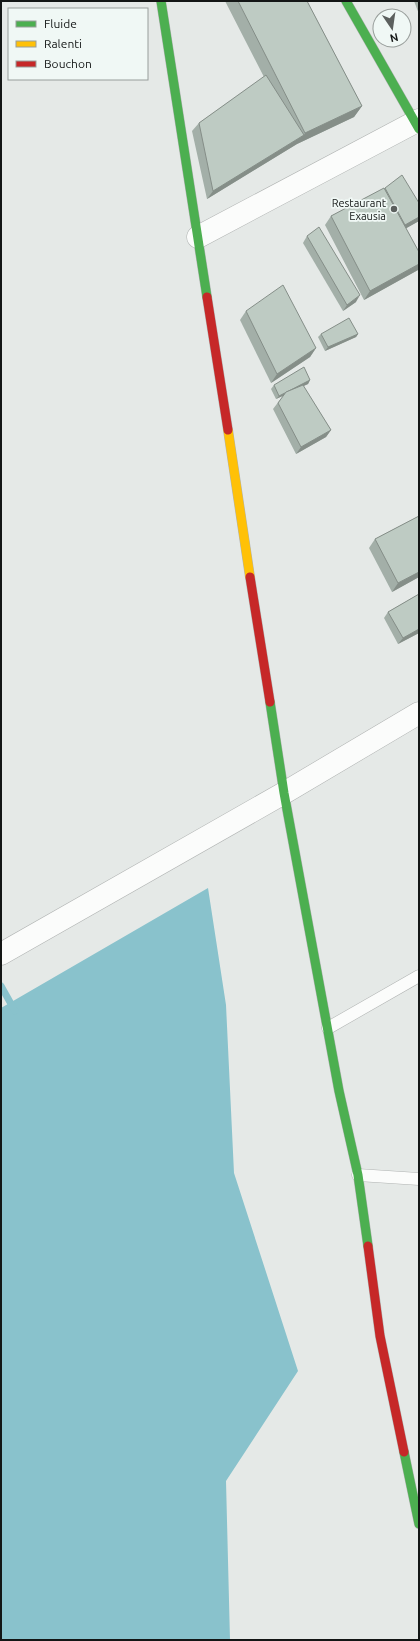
<svg xmlns="http://www.w3.org/2000/svg" width="420" height="1641" viewBox="0 0 420 1641" font-family="Ubuntu,sans-serif">
<style>
.water{fill:#89c2cc}
.lines{fill:none;stroke-linecap:round;stroke-linejoin:round}
.stream{stroke:#89c2cc;stroke-width:7}
.lane-casing{stroke:#b0b3b2;stroke-width:13}
.street-casing{stroke:#b0b3b2;stroke-width:23}
.fast-casing{stroke:#b0b3b2;stroke-width:10}
.slow-casing{stroke:#b0b3b2;stroke-width:10}
.jam-casing{stroke:#b0b3b2;stroke-width:10}
.lane{stroke:#fbfcfb;stroke-width:12}
.street{stroke:#fbfcfb;stroke-width:22}
.fast{stroke:#4caf50;stroke-width:9}
.slow{stroke:#ffc107;stroke-width:9}
.jam{stroke:#c62828;stroke-width:9}
.wall{fill:#a3afa8}
.shaded-wall{fill:#858e88}
.building{fill:#becbc3;stroke:#858e88}
.poi-dot{fill:#5c605e;stroke:#f0f8f5;stroke-width:1.5}
.labels{text-anchor:middle;dominant-baseline:central;stroke-width:3.5;stroke-linejoin:round;paint-order:stroke}
.poi-label{font-size:11px;fill:#131615;stroke:#f0f8f5;text-anchor:end}
</style>
<rect width="100%" height="100%" fill="#e5e9e7"/>
<!-- water -->
<path class="water" d="M 208,888 L 226,1005 L 234,1173 L 298,1371 L 226,1481 L 230,1640 L 1,1640 L 1,1008 Z"/>
<g class="lines">
<!-- stream -->
<path class="stream" d="M 1,986 L 15,1011"/>
<!-- lane casing -->
<g class="lane-casing">
<g id="lane">
<path d="M 328,1028 L 419,976"/>
<path d="M 358,1175 L 419,1179"/>
</g>
</g>
<!-- street casing -->
<g class="street-casing">
<g id="street">
<path d="M 198,237 L 419,120"/>
<path d="M 1,954 L 284,793 L 419,713"/>
</g>
</g>
<!-- fast casing -->
<g class="fast-casing">
<g id="fast">
<path d="M 161,1 L 207,297"/>
<path d="M 346,1 L 419,129"/>
<path d="M 270,702 L 284,793 L 339,1091 L 358,1175 L 368,1246"/>
<path d="M 404,1452 L 419,1524"/>
</g>
</g>
<!-- slow casing -->
<g class="slow-casing">
<path id="slow" d="M 228,430 L 250,577"/>
</g>
<!-- jam casing -->
<g class="jam-casing">
<g id="jam">
<path d="M 207,297 L 228,430"/>
<path d="M 250,577 L 270,702"/>
<path d="M 368,1246 L 380,1336 L 404,1452"/>
</g>
</g>
<!-- lane -->
<use href="#lane" class="lane"/>
<!-- street -->
<use href="#street" class="street"/>
<!-- fast -->
<use href="#fast" class="fast"/>
<!-- slow -->
<use href="#slow" class="slow"/>
<!-- jam -->
<use href="#jam" class="jam"/>
</g>
<!-- wall -->
<g class="wall">
<path d="M 225,1 L 307,1 L 362,106 L 354,117 L 297,144 L 207,199 L 192,131 L 199,123 L 264,77 Z"/>
<path d="M 414,1 L 419,1 L 419,14 Z"/>
<path d="M 385,188 L 419,203 L 419,221 L 406,228 L 419,252 L 419,268 L 418,270 L 364,300 L 325,225 L 331,216 Z"/>
<path d="M 307,236 L 356,302 L 343,311 L 303,243 Z"/>
<path d="M 246,311 L 316,348 L 310,357 L 271,383 L 240,320 Z"/>
<path d="M 321,334 L 358,334 L 356,337 L 325,351 L 318,337 Z"/>
<path d="M 310,380 L 308,384 L 303,386 L 331,430 L 326,437 L 296,454 L 273,409 L 283,396 L 276,399 L 271,389 L 274,385 Z"/>
<path d="M 419,516 L 419,577 L 392,592 L 369,548 L 375,539 Z"/>
<path d="M 419,594 L 419,633 L 398,644 L 384,618 L 388,612 Z"/>
</g>
<!-- shaded-wall -->
<g class="shaded-wall">
<path d="M 362,106 L 354,117 L 297,144 L 207,199 L 213,191 L 304,135 L 305,133 Z"/>
<path d="M 419,217 L 419,221 L 398,233 L 402,226 Z"/>
<path d="M 419,264 L 419,268 L 418,270 L 364,300 L 370,291 Z"/>
<path d="M 360,295 L 356,302 L 343,311 L 347,305 Z"/>
<path d="M 358,334 L 356,337 L 325,351 L 328,347 Z"/>
<path d="M 316,348 L 310,357 L 271,383 L 277,374 Z"/>
<path d="M 310,380 L 308,384 L 276,399 L 279,396 Z"/>
<path d="M 331,430 L 326,437 L 296,454 L 301,447 Z"/>
<path d="M 419,572 L 419,577 L 392,592 L 398,583 Z"/>
<path d="M 419,629 L 419,633 L 398,644 L 403,638 Z"/>
</g>
<!-- building -->
<g class="building">
<path d="M 238,1 L 307,1 L 362,106 L 305,133 Z"/>
<path d="M 266,75 L 304,135 L 213,191 L 199,123 Z"/>
<path d="M 402,175 L 419,203 L 419,217 L 405,225 L 385,188 Z"/>
<path d="M 384,188 L 419,252 L 419,264 L 370,291 L 331,216 Z"/>
<path d="M 319,227 L 360,295 L 347,305 L 307,236 Z"/>
<path d="M 283,285 L 316,348 L 277,374 L 246,311 Z"/>
<path d="M 349,318 L 358,334 L 328,347 L 321,334 Z"/>
<path d="M 304,367 L 310,380 L 279,396 L 274,385 Z"/>
<path d="M 303,385 L 331,430 L 301,447 L 278,403 L 286,392 Z"/>
<path d="M 419,516 L 419,572 L 398,583 L 375,539 Z"/>
<path d="M 419,594 L 419,629 L 403,638 L 388,612 Z"/>
</g>
<!-- markers -->
<circle class="poi-dot" cx="394" cy="209" r="4"/>
<g class="labels">
<!-- poi labels -->
<g class="poi-label">
<text x="386" y="203">Restaurant<tspan x="386" dy="13">Exausia</tspan></text>
</g>
</g>
<!-- border -->
<rect width="420" height="1641" fill="none" stroke="#131615" stroke-width="4"/>
<!-- legend -->
<rect x="8" y="8" width="140" height="72" fill="#f0f8f5" stroke="#989e9b"/>
<rect x="16" y="21" width="20" height="6" fill="#4caf50" stroke="#989e9b"/>
<text x="44" y="28" font-size="12" fill="#131615">Fluide</text>
<rect x="16" y="41" width="20" height="6" fill="#ffc107" stroke="#989e9b"/>
<text x="44" y="48" font-size="12" fill="#131615">Ralenti</text>
<rect x="16" y="61" width="20" height="6" fill="#c62828" stroke="#989e9b"/>
<text x="44" y="68" font-size="12" fill="#131615">Bouchon</text>
<!-- north arrow -->
<g transform="translate(392 28) rotate(167)"><circle r="19" fill="#f0f8f5" stroke="#989e9b"/>
<path d="M0-3L7 15L0 10L-7 15Z" fill="#5c605e"/>
<text y="-6" font-size="11" font-weight="bold" text-anchor="middle" fill="#131615">N</text>
</g>
</svg>
